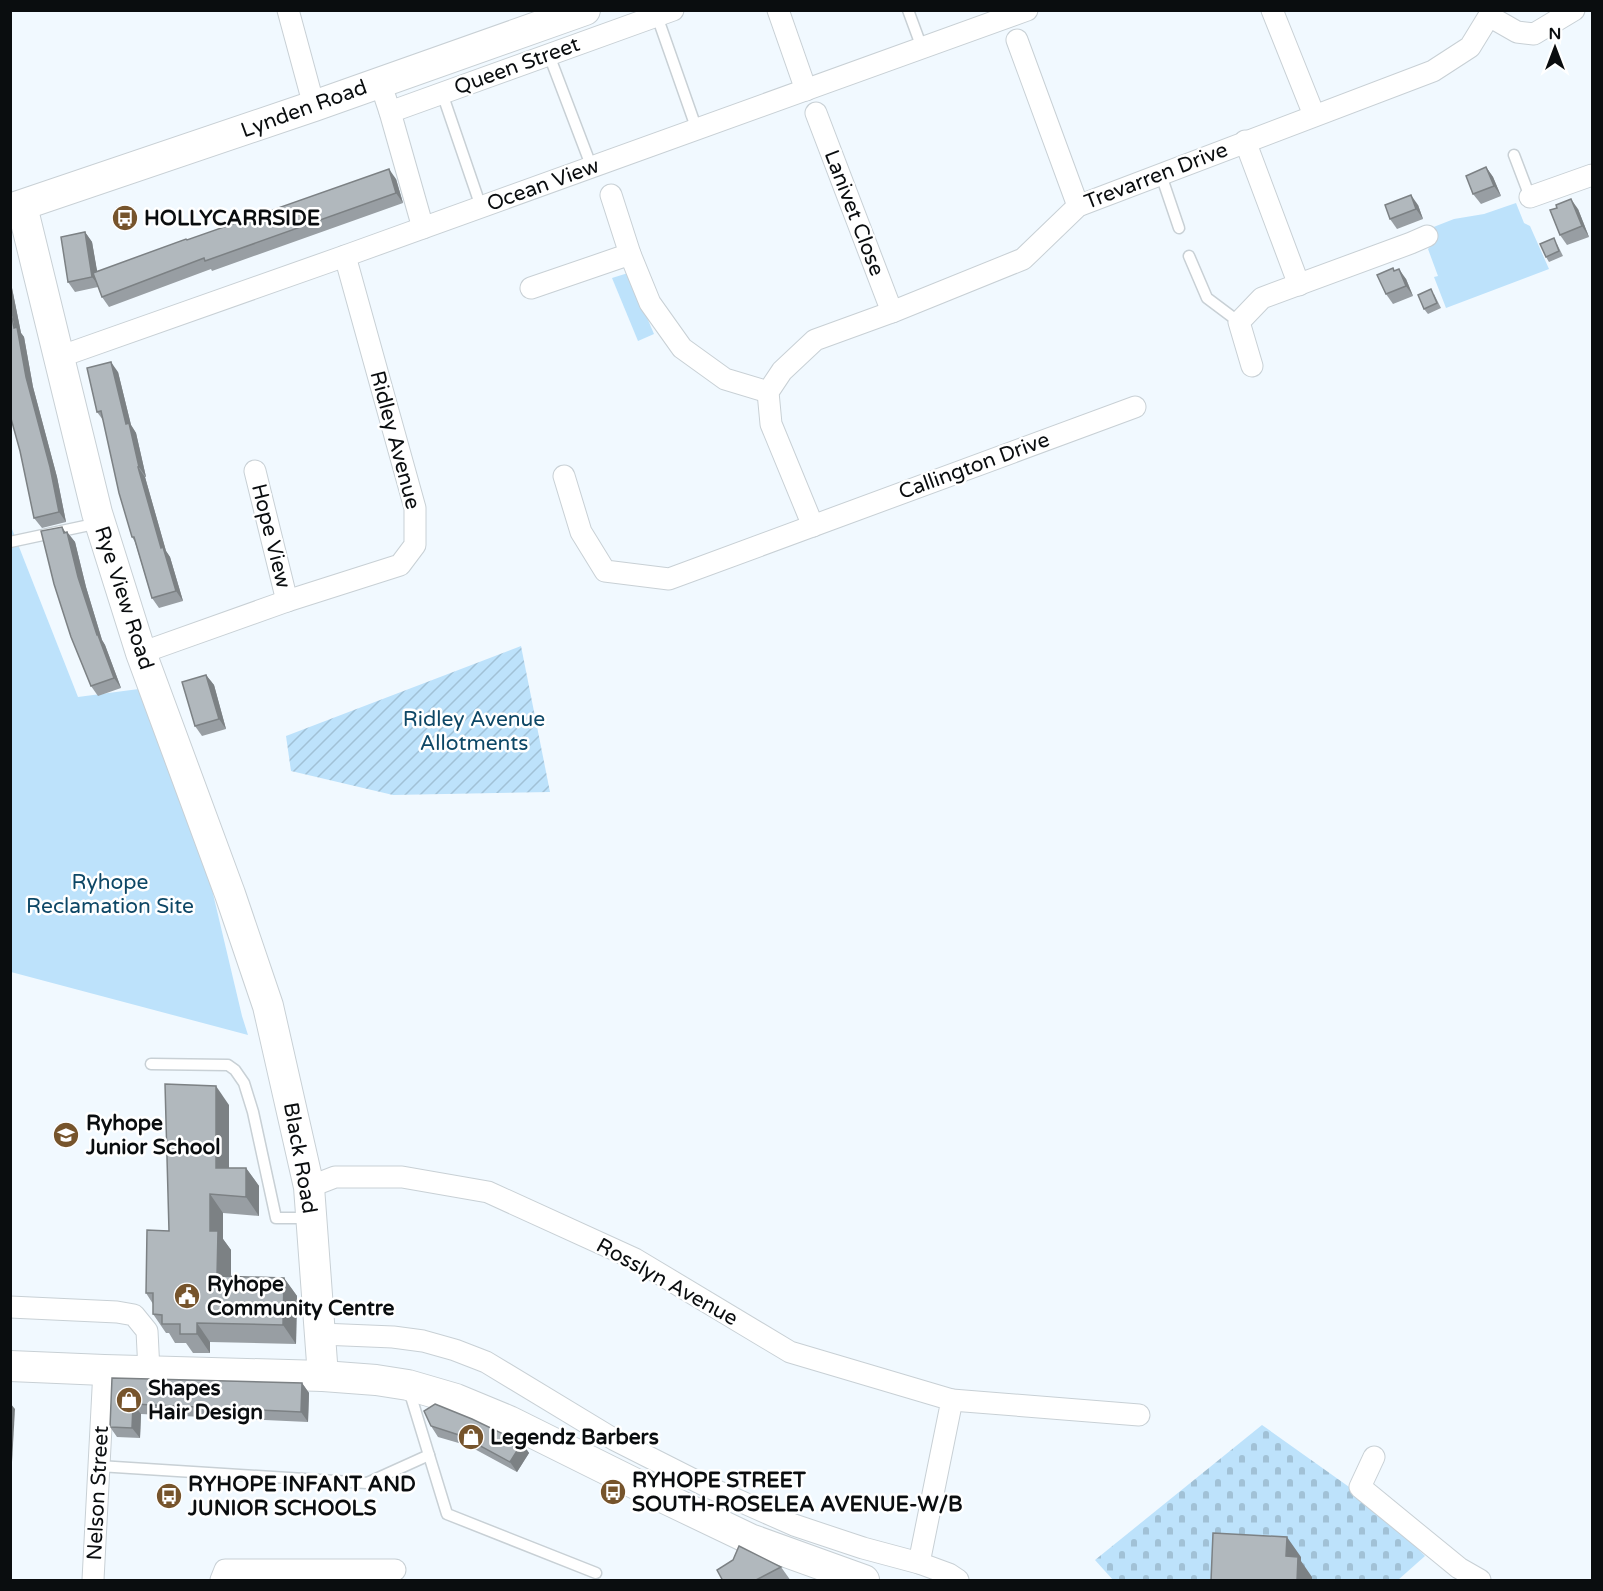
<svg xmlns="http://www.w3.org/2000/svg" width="1603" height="1591" viewBox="0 0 1603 1591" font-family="'Varela Round',sans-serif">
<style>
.green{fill:#bde2fb}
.cemetery{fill:url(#cemetery-stones)}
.garden{fill:url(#garden-furrows)}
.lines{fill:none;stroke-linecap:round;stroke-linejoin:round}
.lane-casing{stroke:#c8d0d5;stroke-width:13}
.street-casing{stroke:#c8d0d5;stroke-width:23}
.secondary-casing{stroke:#c8d0d5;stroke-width:32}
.lane{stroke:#fff;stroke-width:10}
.street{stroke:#fff;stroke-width:21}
.secondary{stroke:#fff;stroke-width:30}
.wall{fill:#989ea3}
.shaded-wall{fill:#7c8184}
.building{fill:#b1b8bd;stroke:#7c8184;stroke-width:1.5}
.labels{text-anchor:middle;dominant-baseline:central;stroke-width:5;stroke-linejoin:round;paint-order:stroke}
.street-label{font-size:21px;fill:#0a0d0f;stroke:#fff}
.poi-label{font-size:21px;font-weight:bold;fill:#0a0d0f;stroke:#fff;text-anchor:start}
.park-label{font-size:21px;fill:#0d4766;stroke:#fff}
</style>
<defs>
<pattern id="cemetery-stones" width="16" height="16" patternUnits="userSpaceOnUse" patternTransform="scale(1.5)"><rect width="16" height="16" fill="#bde2fb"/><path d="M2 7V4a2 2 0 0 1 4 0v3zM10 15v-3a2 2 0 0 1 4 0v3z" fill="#a1c1d6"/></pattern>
<pattern id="garden-furrows" width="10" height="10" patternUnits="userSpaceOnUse" patternTransform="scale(1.5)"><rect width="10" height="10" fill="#bde2fb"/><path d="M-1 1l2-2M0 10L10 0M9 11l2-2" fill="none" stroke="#a1c1d6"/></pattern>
</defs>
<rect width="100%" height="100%" fill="#f1f9ff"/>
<!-- green -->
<g class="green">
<path d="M 1516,203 L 1524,223 L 1530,226 L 1549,269 L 1446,308 L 1434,277 L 1438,276 L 1428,249 L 1435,241 L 1431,228 L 1454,219 L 1484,214 Z"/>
<path d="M 628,273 L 654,334 L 638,341 L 612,278 Z"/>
<path d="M 10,524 L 78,697 L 154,687 L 182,763 L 242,1016 L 248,1035 L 11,972 Z"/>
</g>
<!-- cemetery -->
<path class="cemetery" d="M 1262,1425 L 1359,1494 L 1396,1527 L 1425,1556 L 1398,1580 L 1113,1580 L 1095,1560 Z"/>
<!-- garden -->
<path class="garden" d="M 521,646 L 550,792 L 393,795 L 291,771 L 286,736 Z"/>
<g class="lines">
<!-- lane casing -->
<g class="lane-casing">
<g id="lane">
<path d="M 908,10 L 922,48"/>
<path d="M 657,16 L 697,130"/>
<path d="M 549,55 L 592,168"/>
<path d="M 442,93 L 481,207"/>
<path d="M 1514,155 L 1530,197"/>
<path d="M 1161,175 L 1179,228"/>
<path d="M 1189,256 L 1207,298 L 1239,322"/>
<path d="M 10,542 L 99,523"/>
<path d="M 151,1064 L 228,1065 L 235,1070 L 244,1083 L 253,1112 L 276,1218 L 308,1218"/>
<path d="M 409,1390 L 447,1514 L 596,1573"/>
<path d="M 99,1466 L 367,1483 L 429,1455"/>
</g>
</g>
<!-- street casing -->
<g class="street-casing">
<g id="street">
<path d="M 288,10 L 314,106"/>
<path d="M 778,10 L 806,90"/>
<path d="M 1272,10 L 1314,115"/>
<path d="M 1489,16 L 1517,32 L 1534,34 L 1574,10"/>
<path d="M 1017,40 L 1078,206"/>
<path d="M 380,82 L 390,112 L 673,10"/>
<path d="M 390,112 L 423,228"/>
<path d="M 816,113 L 892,312"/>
<path d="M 1245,141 L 1299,285"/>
<path d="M 611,195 L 630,254 L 650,303 L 682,348 L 725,379 L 768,392"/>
<path d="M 1530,197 L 1592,175"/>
<path d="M 531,288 L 630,254"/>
<path d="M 59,357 L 345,256 L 1027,10"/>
<path d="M 1252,366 L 1239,322 L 1262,298 L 1411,243 L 1427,236"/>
<path d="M 255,471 L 287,601"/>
<path d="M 564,476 L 581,532 L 605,571 L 669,579 L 1135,407"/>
<path d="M 813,526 L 771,424 L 768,392 L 782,371 L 815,340 L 892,312 L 1023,259 L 1078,206 L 1433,71 L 1470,47 L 1489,16 L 1490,10"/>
<path d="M 141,653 L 287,601 L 400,565 L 415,545 L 415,508 L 345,256"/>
<path d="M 309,1187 L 335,1177 L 402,1177 L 488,1192 L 635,1259 L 790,1352 L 952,1400 L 919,1563"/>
<path d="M 10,1307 L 117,1312 L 134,1315 L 147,1331 L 149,1371"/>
<path d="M 321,1334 L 393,1337 L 423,1341 L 455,1350 L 486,1362 L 615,1440 L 706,1486 L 794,1525 L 863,1548 L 919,1563 L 949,1574 L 958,1580"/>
<path d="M 952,1400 L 1139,1415"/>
<path d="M 1374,1457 L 1360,1487 L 1459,1568 L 1480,1580"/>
<path d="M 93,1580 L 104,1370"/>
<path d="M 221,1580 L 225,1570 L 395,1570"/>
</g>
</g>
<!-- secondary casing -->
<g class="secondary-casing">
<g id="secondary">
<path d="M 22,206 L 97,513 L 141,653 L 230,894 L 268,1006 L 309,1187 L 323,1376"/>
<path d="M 10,209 L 314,106 L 585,10"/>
<path d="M 10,1366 L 104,1370 L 323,1376 L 376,1380 L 408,1385 L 456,1399 L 509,1421 L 658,1495 L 750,1539 L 864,1580"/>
</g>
</g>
<!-- lane -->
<use href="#lane" class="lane"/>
<!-- street -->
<use href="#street" class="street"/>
<!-- secondary -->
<use href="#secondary" class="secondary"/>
</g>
<!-- wall -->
<g class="wall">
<path d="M 1486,167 L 1493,177 L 1501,196 L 1481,204 L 1473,194 Z"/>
<path d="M 396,179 L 403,203 L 212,271 L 211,269 L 109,307 L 102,297 L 98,287 L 75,292 L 68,282 L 85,232 L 92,242 L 97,272 L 188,240 Z"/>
<path d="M 1418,205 L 1423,219 L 1397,229 L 1390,219 Z"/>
<path d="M 1578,209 L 1589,237 L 1567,245 L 1560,235 Z"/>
<path d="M 1557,244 L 1563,256 L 1549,262 L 1546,257 Z"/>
<path d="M 1394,271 L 1406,279 L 1413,296 L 1393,304 L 1386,294 Z"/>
<path d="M 12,288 L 21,333 L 24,337 L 33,387 L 57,477 L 66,522 L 42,528 L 34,518 L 20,451 Z"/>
<path d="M 1434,294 L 1441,308 L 1428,314 L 1424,309 Z"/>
<path d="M 118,372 L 131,425 L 136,433 L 146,477 L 145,477 L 166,551 L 170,557 L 183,601 L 159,608 L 152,598 L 135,542 L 132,537 L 103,420 L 97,412 Z"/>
<path d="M 67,532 L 75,542 L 86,587 L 102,640 L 105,645 L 121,688 L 98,696 L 91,686 Z"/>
<path d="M 206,675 L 214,685 L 226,729 L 202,736 L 195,726 Z"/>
<path d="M 229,1105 L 229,1168 L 246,1168 L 259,1186 L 259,1216 L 223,1213 L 223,1239 L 231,1250 L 231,1277 L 284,1278 L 297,1296 L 296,1344 L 210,1342 L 210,1353 L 193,1353 L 186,1343 L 175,1343 L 169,1333 L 166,1333 L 153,1314 L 153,1304 L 146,1293 L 169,1231 Z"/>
<path d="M 112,1378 L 302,1383 L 309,1393 L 308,1422 L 141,1414 L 140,1438 L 117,1437 L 110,1427 Z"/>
<path d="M 431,1426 L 522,1443 L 529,1453 L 517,1472 L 469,1446 L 438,1437 Z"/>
<path d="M 781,1567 L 791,1581 L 723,1581 Z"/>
</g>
<!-- shaded-wall -->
<g class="shaded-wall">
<path d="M 1486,167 L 1493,177 L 1501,196 L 1494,186 Z"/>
<path d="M 389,169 L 396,179 L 403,203 L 396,193 Z"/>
<path d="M 1411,195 L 1418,205 L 1423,219 L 1416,209 Z"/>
<path d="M 1571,199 L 1578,209 L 1589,237 L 1582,226 Z"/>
<path d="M 85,232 L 92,242 L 100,287 L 92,277 Z"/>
<path d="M 1399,269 L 1406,279 L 1413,296 L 1406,286 Z"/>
<path d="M 10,285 L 12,288 L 21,333 L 24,337 L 33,387 L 57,477 L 66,522 L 59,512 L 26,377 L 10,307 Z"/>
<path d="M 111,362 L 118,372 L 131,425 L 136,433 L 146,477 L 139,467 L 126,424 Z"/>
<path d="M 138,467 L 145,477 L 166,551 L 170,557 L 183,601 L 176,591 L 161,548 Z"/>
<path d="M 62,527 L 68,536 L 67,532 L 75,542 L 86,587 L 102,640 L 105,645 L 121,688 L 114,678 L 97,635 Z"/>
<path d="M 206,675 L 214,685 L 226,729 L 219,719 Z"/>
<path d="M 216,1086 L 229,1105 L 229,1186 L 216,1168 Z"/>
<path d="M 246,1168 L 259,1186 L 259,1216 L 246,1197 Z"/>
<path d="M 210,1194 L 223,1213 L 223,1239 L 231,1250 L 231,1295 L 217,1276 L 210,1231 Z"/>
<path d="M 284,1278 L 297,1296 L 296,1344 L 283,1325 Z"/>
<path d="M 197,1323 L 210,1342 L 210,1353 L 197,1334 Z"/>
<path d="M 302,1383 L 309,1393 L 308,1422 L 301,1412 Z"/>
<path d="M 10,1403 L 15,1409 L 10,1498 Z"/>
<path d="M 133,1404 L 141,1414 L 140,1438 L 132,1428 Z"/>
<path d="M 522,1443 L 529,1453 L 517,1472 L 510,1462 Z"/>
<path d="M 1287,1537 L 1301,1557 L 1301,1561 L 1312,1577 L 1312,1581 L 1297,1581 L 1286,1556 Z"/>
</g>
<!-- building -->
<g class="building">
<path d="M 1486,167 L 1494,186 L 1473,194 L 1466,176 Z"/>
<path d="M 389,169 L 396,193 L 205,261 L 204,258 L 102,297 L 93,273 L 186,239 L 187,240 Z"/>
<path d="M 1411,195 L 1416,209 L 1390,219 L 1385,205 Z"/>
<path d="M 1571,199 L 1582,226 L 1560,235 L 1550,210 L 1557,208 L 1556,205 Z"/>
<path d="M 85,232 L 92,277 L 68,282 L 61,237 Z"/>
<path d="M 1554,238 L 1559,251 L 1546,257 L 1540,244 Z"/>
<path d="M 1393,268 L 1394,271 L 1399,269 L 1406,286 L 1386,294 L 1377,275 Z"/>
<path d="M 1431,289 L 1437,303 L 1424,309 L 1418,295 Z"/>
<path d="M 10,307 L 14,328 L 17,327 L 26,377 L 50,467 L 59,512 L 34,518 L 20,451 L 10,415 Z"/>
<path d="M 111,362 L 126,424 L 129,423 L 139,467 L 138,467 L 161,548 L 163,547 L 176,591 L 152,598 L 134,537 L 132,537 L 119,493 L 101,411 L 97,412 L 87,368 Z"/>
<path d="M 62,527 L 64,533 L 67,532 L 78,577 L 97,635 L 98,635 L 114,678 L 91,686 L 71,637 L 54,584 L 41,531 Z"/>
<path d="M 206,675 L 219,719 L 195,726 L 182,682 Z"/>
<path d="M 165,1084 L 216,1086 L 216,1168 L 246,1168 L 246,1197 L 210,1194 L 210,1231 L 218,1231 L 217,1276 L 284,1278 L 283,1325 L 197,1323 L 197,1334 L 180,1334 L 180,1324 L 162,1324 L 162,1315 L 153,1314 L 153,1293 L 146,1293 L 147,1230 L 169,1231 Z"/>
<path d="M 112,1378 L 302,1383 L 301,1412 L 133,1404 L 132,1428 L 110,1427 Z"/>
<path d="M 435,1404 L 472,1419 L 522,1443 L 510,1462 L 462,1436 L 431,1426 L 424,1411 Z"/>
<path d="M 1213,1533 L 1287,1537 L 1286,1556 L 1298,1557 L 1297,1581 L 1211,1581 Z"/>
<path d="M 739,1546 L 781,1567 L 754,1581 L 723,1581 L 717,1570 L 733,1560 Z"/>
</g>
<!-- icons -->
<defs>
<g id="bus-disc" transform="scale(1.35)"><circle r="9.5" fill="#76542c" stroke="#fff"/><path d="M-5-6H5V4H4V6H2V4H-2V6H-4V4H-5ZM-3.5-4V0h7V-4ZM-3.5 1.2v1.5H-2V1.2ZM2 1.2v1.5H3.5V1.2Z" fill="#fff"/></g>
<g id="school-disc" transform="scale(1.35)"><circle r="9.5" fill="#76542c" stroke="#fff"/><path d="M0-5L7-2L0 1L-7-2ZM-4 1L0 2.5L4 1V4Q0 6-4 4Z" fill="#fff"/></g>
<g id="civic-disc" transform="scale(1.35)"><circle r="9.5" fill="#76542c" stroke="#fff"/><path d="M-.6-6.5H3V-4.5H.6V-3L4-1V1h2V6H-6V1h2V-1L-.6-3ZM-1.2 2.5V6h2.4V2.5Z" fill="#fff"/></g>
<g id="shop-disc" transform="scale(1.35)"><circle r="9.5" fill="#76542c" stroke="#fff"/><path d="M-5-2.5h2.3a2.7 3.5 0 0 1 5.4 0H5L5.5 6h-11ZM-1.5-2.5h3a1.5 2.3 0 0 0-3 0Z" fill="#fff"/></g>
</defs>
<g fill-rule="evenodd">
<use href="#bus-disc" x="125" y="218"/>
<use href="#school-disc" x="66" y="1135"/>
<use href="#civic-disc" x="187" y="1296"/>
<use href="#shop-disc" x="129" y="1400"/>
<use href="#shop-disc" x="471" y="1437"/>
<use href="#bus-disc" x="613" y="1492"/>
<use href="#bus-disc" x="169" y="1496"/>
</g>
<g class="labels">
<!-- street labels -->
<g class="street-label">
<text transform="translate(517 66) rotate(-20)">Queen Street</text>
<text transform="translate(304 109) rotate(-20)">Lynden Road</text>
<text transform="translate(1156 176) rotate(-21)">Trevarren Drive</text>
<text transform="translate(543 185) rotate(-20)">Ocean View</text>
<text transform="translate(854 213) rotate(69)">Lanivet Close</text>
<text transform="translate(395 440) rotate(75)">Ridley Avenue</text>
<text transform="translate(974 466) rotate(-20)">Callington Drive</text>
<text transform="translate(271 536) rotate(76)">Hope View</text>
<text transform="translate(124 598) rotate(72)">Rye View Road</text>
<text transform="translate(300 1158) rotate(80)">Black Road</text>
<text transform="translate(667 1282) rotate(29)">Rosslyn Avenue</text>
<text transform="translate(98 1493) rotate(-87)">Nelson Street</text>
</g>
<!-- poi labels -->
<g class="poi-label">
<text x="144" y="218">HOLLYCARRSIDE</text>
<text x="86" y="1123">Ryhope<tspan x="86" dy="24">Junior School</tspan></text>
<text x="207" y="1284">Ryhope<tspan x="207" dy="24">Community Centre</tspan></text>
<text x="148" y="1388">Shapes<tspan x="148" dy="24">Hair Design</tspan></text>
<text x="490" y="1437">Legendz Barbers</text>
<text x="632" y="1480">RYHOPE STREET<tspan x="632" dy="24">SOUTH-ROSELEA AVENUE-W/B</tspan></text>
<text x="188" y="1484">RYHOPE INFANT AND<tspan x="188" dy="24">JUNIOR SCHOOLS</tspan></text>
</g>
<!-- park labels -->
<g class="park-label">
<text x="474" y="719">Ridley Avenue<tspan x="474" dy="24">Allotments</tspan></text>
<text x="110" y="882">Ryhope<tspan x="110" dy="24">Reclamation Site</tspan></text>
</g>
</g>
<!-- border -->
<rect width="1603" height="1591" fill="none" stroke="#0a0d0f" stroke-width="24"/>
<!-- north arrow -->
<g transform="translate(1555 48)" stroke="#ffffff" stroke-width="4.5" paint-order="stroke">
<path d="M0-4.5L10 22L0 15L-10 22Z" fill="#0a0d0f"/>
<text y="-9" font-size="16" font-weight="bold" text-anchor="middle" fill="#0a0d0f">N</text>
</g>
</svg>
